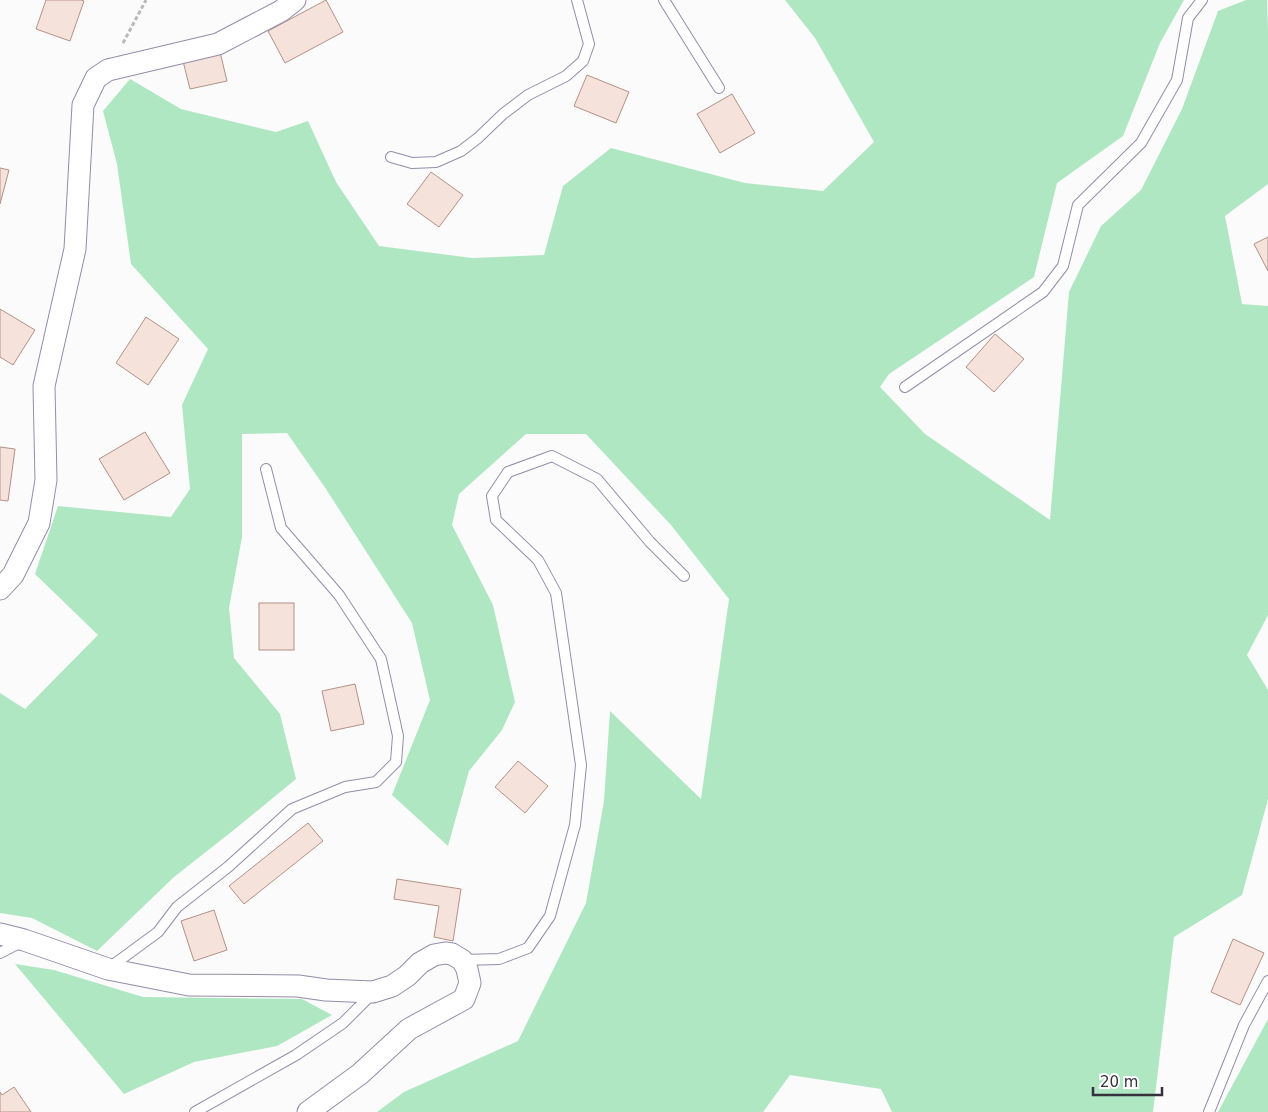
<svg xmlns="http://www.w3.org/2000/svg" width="1268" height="1112" viewBox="0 0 1268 1112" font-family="'DejaVu Sans',sans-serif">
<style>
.green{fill:#afe7c2}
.building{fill:#f5e2db;stroke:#b39186}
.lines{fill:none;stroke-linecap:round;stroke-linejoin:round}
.lane-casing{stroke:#958caa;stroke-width:12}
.street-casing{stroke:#958caa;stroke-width:23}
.path{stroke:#b9b8bc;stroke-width:3;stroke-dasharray:4 2.5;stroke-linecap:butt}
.lane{stroke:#fff;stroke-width:10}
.street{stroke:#fff;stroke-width:21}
</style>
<rect width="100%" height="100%" fill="#fbfbfb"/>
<!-- green -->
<g class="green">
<path d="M 785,0 L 1184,0 L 1160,43 L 1123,136 L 1057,183 L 1034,277 L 889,374 L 880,387 L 925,434 L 1050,520 L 1069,292 L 1101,226 L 1141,190 L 1182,109 L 1218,11 L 1246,0 L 1267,0 L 1268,32 L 1268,184 L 1225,216 L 1242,304 L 1268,306 L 1268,615 L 1247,655 L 1268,690 L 1268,799 L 1242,895 L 1174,937 L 1153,1112 L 892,1112 L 881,1089 L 790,1075 L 763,1112 L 377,1112 L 404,1092 L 518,1041 L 586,903 L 604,801 L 610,711 L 701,799 L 729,599 L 671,525 L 586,434 L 526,434 L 459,494 L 452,525 L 493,605 L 515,702 L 502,730 L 469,771 L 448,846 L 392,795 L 430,700 L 412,623 L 326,489 L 287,433 L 242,434 L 242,537 L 229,608 L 234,658 L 280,714 L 296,779 L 235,829 L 174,877 L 97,951 L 32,918 L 0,913 L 0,693 L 25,709 L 98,635 L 35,574 L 58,506 L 171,517 L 190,489 L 182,405 L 208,349 L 131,264 L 117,164 L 103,111 L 130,79 L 181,109 L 276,132 L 308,121 L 336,182 L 379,246 L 472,258 L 544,255 L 563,186 L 611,148 L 745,183 L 823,191 L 874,142 L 815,38 Z"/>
<path d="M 15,964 L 54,970 L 143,997 L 302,999 L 332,1015 L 277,1046 L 194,1062 L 124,1094 Z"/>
<path d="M 1268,1019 L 1268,1112 L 1218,1112 Z"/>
</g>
<!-- building -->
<g class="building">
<path d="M 46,0 L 81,0 L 84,1 L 70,41 L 36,29 Z"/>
<path d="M 326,0 L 343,32 L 285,63 L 268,31 Z"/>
<path d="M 220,52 L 227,81 L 190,89 L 183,61 Z"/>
<path d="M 587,75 L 629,92 L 616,123 L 574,106 Z"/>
<path d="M 732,94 L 755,133 L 720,153 L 697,114 Z"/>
<path d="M 0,168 L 9,170 L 0,204 Z"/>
<path d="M 431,172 L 463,195 L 439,227 L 407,204 Z"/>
<path d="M 1268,237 L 1268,271 L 1254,244 Z"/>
<path d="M 0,309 L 35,330 L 13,365 L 0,357 Z"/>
<path d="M 146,317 L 179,339 L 148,385 L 116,363 Z"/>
<path d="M 995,334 L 1024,359 L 994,392 L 966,367 Z"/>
<path d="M 145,432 L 170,473 L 124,500 L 99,459 Z"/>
<path d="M 0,447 L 15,449 L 8,501 L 0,500 Z"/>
<rect x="259" y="603" width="35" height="47"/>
<path d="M 355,684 L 364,724 L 331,731 L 322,691 Z"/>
<path d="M 518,761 L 548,786 L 525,813 L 495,787 Z"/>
<path d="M 308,823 L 323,841 L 244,904 L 229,886 Z"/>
<path d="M 397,879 L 461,889 L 453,941 L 434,937 L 439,906 L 394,899 Z"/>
<path d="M 214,910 L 227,950 L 194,961 L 181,921 Z"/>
<path d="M 1233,939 L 1264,953 L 1240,1005 L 1211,992 Z"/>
<path d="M 14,1087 L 31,1112 L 0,1112 L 0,1092 L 2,1095 Z"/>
</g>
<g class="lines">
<!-- lane casing -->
<g class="lane-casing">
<g id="lane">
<path d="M 664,0 L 719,88"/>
<path d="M 391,157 L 412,163 L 436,162 L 461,151 L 478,138 L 503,114 L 528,95 L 566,76 L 583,61 L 589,44 L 577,0"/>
<path d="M 905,387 L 1043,292 L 1063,266 L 1078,205 L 1141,143 L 1177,80 L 1188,18 L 1202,0"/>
<path d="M 0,953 L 21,942"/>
<path d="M 462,960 L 499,959 L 528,948 L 550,916 L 575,825 L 581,765 L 556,593 L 538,560 L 496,520 L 492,496 L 508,472 L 552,456 L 597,479 L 650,542 L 684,576"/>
<path d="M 109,968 L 158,932 L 177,907 L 228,867 L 292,809 L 345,787 L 376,782 L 396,762 L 398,736 L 381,659 L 339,595 L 281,528 L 266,469"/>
<path d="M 195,1112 L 296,1055 L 343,1023 L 373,993"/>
<path d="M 1209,1112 L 1244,1025 L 1268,981"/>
</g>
</g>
<!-- street casing -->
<g class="street-casing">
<g id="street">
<path d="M 0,589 L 13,575 L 39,523 L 46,480 L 44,386 L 75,249 L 83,105 L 96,78 L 108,70 L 218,44 L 281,11 L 295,0"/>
<path d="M 0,934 L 24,940 L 108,969 L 189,985 L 298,986 L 326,990 L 373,992 L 392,986 L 407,976 L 420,963 L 434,955 L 445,953 L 452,954 L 462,960 L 467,969 L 470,983 L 464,999 L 409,1029 L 360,1074 L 308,1112"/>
</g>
</g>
<!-- path -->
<path class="path" d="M 123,43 L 146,0"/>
<!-- lane -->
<use href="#lane" class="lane"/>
<!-- street -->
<use href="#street" class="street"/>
</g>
<!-- scale -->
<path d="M1093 1087v8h69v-8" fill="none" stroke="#35323e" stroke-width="2.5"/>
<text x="1100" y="1087" font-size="15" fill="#35323e" stroke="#ffffff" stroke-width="4" paint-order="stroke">20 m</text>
</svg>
